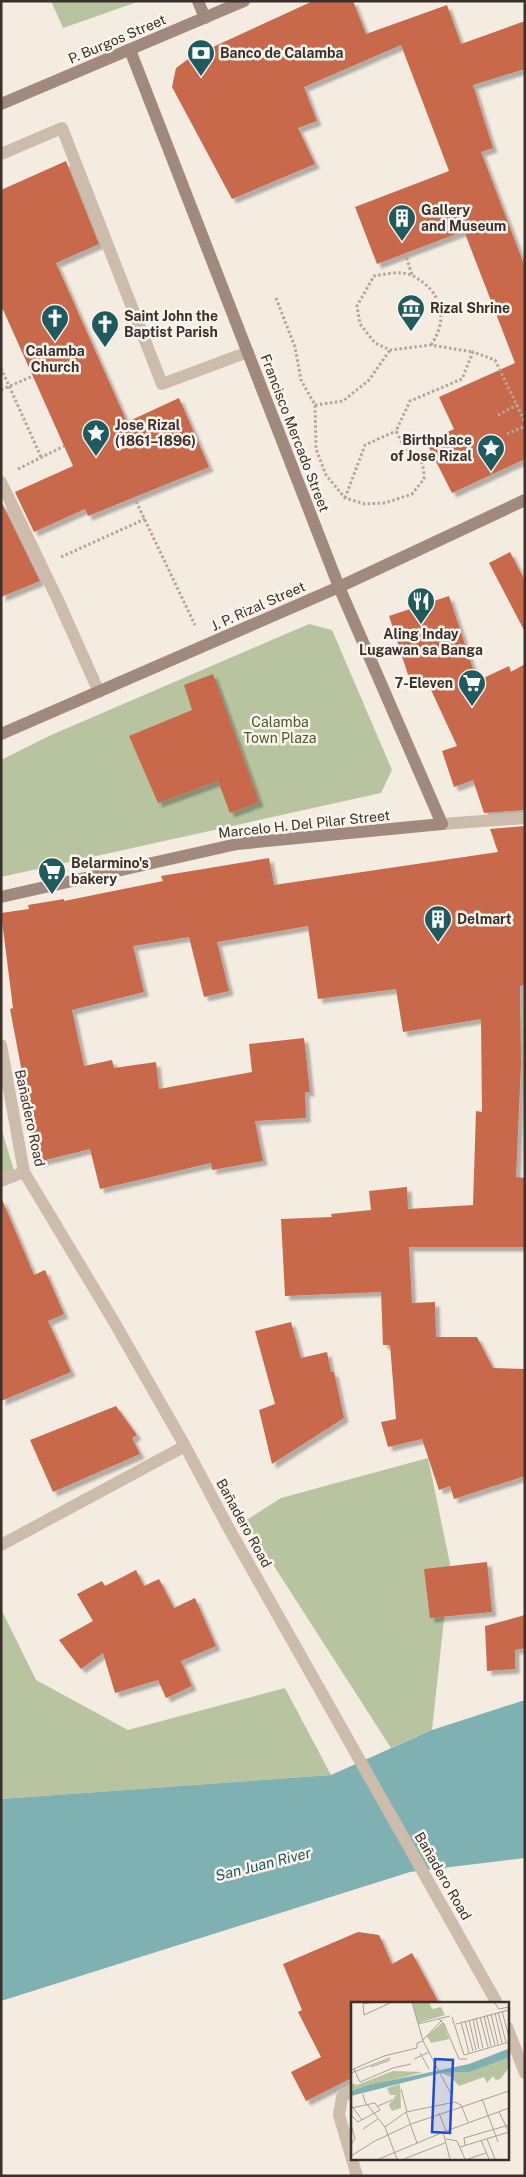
<svg xmlns="http://www.w3.org/2000/svg" width="526" height="2177" viewBox="0 0 526 2177" font-family="'Public Sans',sans-serif">
<style>
.green{fill:#b8c4a0}
.water{fill:#7fb0b2}
.building{fill:#c8694b;filter:url(#shadow)}
.lines{fill:none;stroke-linecap:round;stroke-linejoin:round}
.path{stroke:#b9a596;stroke-width:3;stroke-dasharray:2.5 2.5;stroke-linecap:butt}
.lane{stroke:#cdbbac;stroke-width:12}
.street{stroke:#cdbbac;stroke-width:12}
.secondary{stroke:#a18a7d;stroke-width:12}
.labels{text-anchor:middle;dominant-baseline:central;stroke-width:5;stroke-linejoin:round;paint-order:stroke}
.street-label{font-size:14px;fill:#3b302b;stroke:#fbf5ee}
.poi-label{font-size:14px;font-weight:bold;fill:#3b302b;stroke:#fbf5ee;text-anchor:start}
.park-label{font-size:14px;fill:#4a5a2e;stroke:#fbf5ee}
.water-label{font-size:15px;font-style:italic;fill:#1f5a5e;stroke:#fbf5ee}
.inset-road{fill:none;stroke:#aaa098;stroke-width:1}
.view{fill:#1d4ed8;fill-opacity:0.15;stroke:#1d4ed8;stroke-width:2.5}
.inset-edge{fill:none;stroke:#3b302b;stroke-width:2.5}
</style>
<defs>
<filter id="shadow"><feDropShadow dx="4.5" dy="4.5" stdDeviation="1" flood-color="#0004"/></filter>
</defs>
<rect width="100%" height="100%" fill="#f4ebe1"/>
<!-- green -->
<g class="green">
<path d="M 51,1 L 140,1 L 63,28 Z"/>
<path d="M 309,624 L 332,630 L 392,770 L 381,793 L 1,877 L 1,760 L 49,736 Z"/>
<path d="M 1,1127 L 14,1171 L 1,1174 Z"/>
<path d="M 428,1458 L 450,1564 L 432,1730 L 391,1748 L 245,1521 L 281,1498 Z"/>
<path d="M 1,1609 L 36,1680 L 128,1730 L 285,1688 L 331,1775 L 1,1799 Z"/>
</g>
<!-- water -->
<path class="water" d="M 525,1700 L 525,1858 L 410,1872 L 1,2001 L 1,1799 L 331,1775 L 432,1730 Z"/>
<!-- building -->
<g class="building">
<path d="M 313,1 L 353,1 L 366,34 L 447,5 L 461,44 L 525,21 L 525,69 L 473,85 L 493,148 L 481,152 L 525,267 L 525,459 L 452,493 L 426,442 L 454,429 L 439,397 L 515,363 L 464,231 L 377,264 L 355,207 L 449,171 L 401,45 L 304,87 L 317,121 L 298,128 L 315,164 L 232,199 L 172,87 L 176,68 L 191,57 Z"/>
<path d="M 66,161 L 99,244 L 56,263 L 127,422 L 179,398 L 209,467 L 88,516 L 85,509 L 34,532 L 15,492 L 73,466 L 1,305 L 1,190 Z"/>
<path d="M 1,501 L 40,581 L 1,597 Z"/>
<path d="M 510,552 L 525,581 L 525,632 L 489,563 Z"/>
<path d="M 449,596 L 477,681 L 509,666 L 511,672 L 525,664 L 525,810 L 484,813 L 473,780 L 454,787 L 442,751 L 457,746 L 426,679 L 411,684 L 389,616 Z"/>
<path d="M 213,674 L 259,802 L 230,813 L 218,781 L 158,803 L 129,736 L 192,710 L 184,685 Z"/>
<path d="M 525,826 L 525,985 L 520,986 L 521,1065 L 516,1177 L 525,1178 L 525,1247 L 409,1247 L 412,1303 L 435,1302 L 436,1337 L 477,1337 L 493,1368 L 525,1369 L 525,1476 L 454,1499 L 450,1486 L 439,1490 L 422,1439 L 388,1447 L 381,1422 L 396,1419 L 390,1345 L 383,1345 L 381,1292 L 285,1296 L 281,1219 L 332,1217 L 331,1214 L 371,1210 L 369,1191 L 407,1187 L 408,1209 L 473,1205 L 476,1111 L 482,1112 L 481,1019 L 403,1032 L 396,989 L 318,999 L 308,926 L 217,942 L 229,991 L 204,997 L 189,937 L 133,946 L 144,992 L 72,1010 L 84,1066 L 112,1060 L 114,1068 L 156,1062 L 159,1089 L 252,1072 L 249,1044 L 304,1038 L 310,1092 L 305,1092 L 306,1118 L 255,1121 L 263,1161 L 212,1170 L 211,1163 L 100,1189 L 90,1149 L 38,1162 L 29,1126 L 32,1125 L 10,1009 L 13,1008 L 1,913 L 29,909 L 28,905 L 64,899 L 64,901 L 163,881 L 161,876 L 269,858 L 274,885 L 498,852 L 490,829 Z"/>
<path d="M 1,1197 L 34,1275 L 45,1270 L 64,1314 L 48,1321 L 71,1372 L 1,1401 Z"/>
<path d="M 291,1322 L 301,1358 L 327,1352 L 331,1372 L 334,1372 L 344,1418 L 272,1464 L 259,1410 L 275,1404 L 255,1331 Z"/>
<path d="M 116,1406 L 137,1435 L 132,1438 L 140,1454 L 53,1492 L 30,1440 Z"/>
<path d="M 487,1562 L 492,1612 L 430,1618 L 424,1569 Z"/>
<path d="M 136,1570 L 144,1586 L 159,1579 L 174,1608 L 195,1598 L 216,1646 L 181,1661 L 192,1686 L 166,1698 L 158,1680 L 115,1693 L 103,1653 L 81,1669 L 59,1640 L 93,1621 L 77,1594 L 102,1581 L 105,1586 Z"/>
<path d="M 525,1615 L 525,1648 L 515,1650 L 515,1669 L 487,1671 L 485,1626 Z"/>
<path d="M 358,1932 L 379,1935 L 392,1964 L 412,1953 L 439,2003 L 352,2003 L 352,2078 L 306,2101 L 291,2072 L 321,2057 L 298,2012 L 302,2010 L 283,1964 Z"/>
</g>
<g class="lines">
<!-- path -->
<g class="path">
<path d="M 405,253 L 412,275"/>
<path d="M 276,298 L 295,347 L 301,380 L 315,405 L 316,449 L 326,475 L 345,498 L 365,504 L 385,503 L 412,494 L 424,479 C 424,453 416,462 404,446 C 401,442 399,436 396,431 L 410,401 L 462,379 L 473,352 L 495,360 L 525,422"/>
<path d="M 1,310 L 3,309"/>
<path d="M 431,345 C 449,319 442,291 413,276 C 401,270 386,274 374,276 L 357,306 L 360,324 L 375,343 L 390,350 L 431,345 L 473,352"/>
<path d="M 1,368 L 41,457"/>
<path d="M 1,390 L 33,376"/>
<path d="M 315,405 L 343,401 L 369,380 L 390,350"/>
<path d="M 498,415 L 517,405"/>
<path d="M 507,434 L 525,426"/>
<path d="M 18,469 L 64,446"/>
<path d="M 134,497 L 195,625"/>
<path d="M 345,498 L 365,445 L 396,431"/>
<path d="M 61,557 L 145,519"/>
</g>
<!-- lane -->
<g class="lane">
<path d="M 1,154 L 62,128 L 162,384 L 248,352"/>
<path d="M 1,482 L 57,598 L 99,692"/>
<path d="M 1,1181 L 24,1172"/>
<path d="M 1,1545 L 185,1446"/>
<path d="M 352,2091 L 342,2097 L 339,2115 L 357,2176"/>
</g>
<!-- street -->
<g class="street">
<path d="M 442,824 L 525,818"/>
<path d="M 1,1045 L 24,1172 L 113,1320 L 185,1446 L 228,1527 L 497,2003"/>
<path d="M 507,2027 L 525,2073"/>
</g>
<!-- secondary -->
<g class="secondary">
<path d="M 198,1 L 205,18"/>
<path d="M 1,104 L 244,1"/>
<path d="M 1,734 L 339,587 L 525,500"/>
<path d="M 1,897 L 237,844 L 442,824 L 339,587 L 130,50"/>
</g>
</g>
<!-- icons -->
<defs>
<g id="bank-pin" transform="scale(1.4375)"><path d="M0 17L-7.5 6A9.5 9.5 0 1 1 7.5 6Z" fill="#1f5a5e" stroke="#fbf5ee"/><path d="M-6-4H6V4H-6ZM0-2.3a2.3 2.3 0 1 0 0 4.6a2.3 2.3 0 1 0 0-4.6Z" fill="#fff"/></g>
<g id="building-pin" transform="scale(1.4375)"><path d="M0 17L-7.5 6A9.5 9.5 0 1 1 7.5 6Z" fill="#1f5a5e" stroke="#fbf5ee"/><path d="M-4-6H4V6H1V3H-1V6H-4ZM-2.5-4.3h1.7v1.8h-1.7ZM.8-4.3h1.7v1.8H.8ZM-2.5-1h1.7V.8h-1.7ZM.8-1h1.7V.8H.8Z" fill="#fff"/></g>
<g id="museum-pin" transform="scale(1.4375)"><path d="M0 17L-7.5 6A9.5 9.5 0 1 1 7.5 6Z" fill="#1f5a5e" stroke="#fbf5ee"/><path d="M0-6L6-3V-2H-6V-3ZM-5-1h2V3h-2ZM-1-1h2V3h-2ZM3-1h2V3H3ZM-6 4H6V6H-6Z" fill="#fff"/></g>
<g id="church-pin" transform="scale(1.4375)"><path d="M0 17L-7.5 6A9.5 9.5 0 1 1 7.5 6Z" fill="#1f5a5e" stroke="#fbf5ee"/><path d="M-1.2-6h2.4v3.5h3.3v2.4h-3.3V6h-2.4V-.1h-3.3v-2.4h3.3Z" fill="#fff"/></g>
<g id="sight-pin" transform="scale(1.4375)"><path d="M0 17L-7.5 6A9.5 9.5 0 1 1 7.5 6Z" fill="#1f5a5e" stroke="#fbf5ee"/><path d="M0-6L1.8-2.2L6-1.7L2.9 1.2L3.7 5.4L0 3.3L-3.7 5.4L-2.9 1.2L-6-1.7L-1.8-2.2Z" fill="#fff"/></g>
<g id="restaurant-pin" transform="scale(1.4375)"><path d="M0 17L-7.5 6A9.5 9.5 0 1 1 7.5 6Z" fill="#1f5a5e" stroke="#fbf5ee"/><path d="M-5-6h1v4h1v-4h1v4h1v-4h1v5L-1.5 .5V6h-2V.5L-5-1ZM5-6V6H3V1.5H1.5Q1.5-4 5-6Z" fill="#fff"/></g>
<g id="supermarket-pin" transform="scale(1.4375)"><path d="M0 17L-7.5 6A9.5 9.5 0 1 1 7.5 6Z" fill="#1f5a5e" stroke="#fbf5ee"/><path d="M-6-5.5h2.5l.6 2H6L4.5 2H-2.5L-4.4-4H-6ZM-1.5 3.2a1.3 1.3 0 1 0 .1 0ZM3 3.2a1.3 1.3 0 1 0 .1 0Z" fill="#fff"/></g>
</defs>
<g fill-rule="evenodd">
<use href="#bank-pin" x="201" y="53"/>
<use href="#building-pin" x="402" y="218"/>
<use href="#museum-pin" x="411" y="308"/>
<use href="#church-pin" x="55" y="318"/>
<use href="#church-pin" x="105" y="324"/>
<use href="#sight-pin" x="96" y="433"/>
<use href="#sight-pin" x="491" y="448"/>
<use href="#restaurant-pin" x="421" y="601"/>
<use href="#supermarket-pin" x="472" y="683"/>
<use href="#supermarket-pin" x="52" y="871"/>
<use href="#building-pin" x="438" y="919"/>
</g>
<g class="labels">
<!-- street labels -->
<g class="street-label">
<text transform="translate(117 39) rotate(-23)">P. Burgos Street</text>
<text transform="translate(295 433) rotate(69)">Francisco Mercado Street</text>
<text transform="translate(258 606) rotate(-24)">J. P. Rizal Street</text>
<text transform="translate(304 824) rotate(-6)">Marcelo H. Del Pilar Street</text>
<text transform="translate(30 1118) rotate(78)">Bañadero Road</text>
<text transform="translate(244 1523) rotate(61)">Bañadero Road</text>
<text transform="translate(443 1876) rotate(60)">Bañadero Road</text>
</g>
<!-- poi labels -->
<g class="poi-label">
<text x="220" y="53">Banco de Calamba</text>
<text x="421" y="210">Gallery<tspan x="421" dy="16">and Museum</tspan></text>
<text x="430" y="308">Rizal Shrine</text>
<text x="124" y="316">Saint John the<tspan x="124" dy="16">Baptist Parish</tspan></text>
<text x="55" y="351" text-anchor="middle">Calamba<tspan x="55" dy="16">Church</tspan></text>
<text x="115" y="425">Jose Rizal<tspan x="115" dy="16">(1861–1896)</tspan></text>
<text x="472" y="440" text-anchor="end">Birthplace<tspan x="472" dy="16">of Jose Rizal</tspan></text>
<text x="421" y="634" text-anchor="middle">Aling Inday<tspan x="421" dy="16">Lugawan sa Banga</tspan></text>
<text x="453" y="683" text-anchor="end">7-Eleven</text>
<text x="71" y="863">Belarmino's<tspan x="71" dy="16">bakery</tspan></text>
<text x="457" y="919">Delmart</text>
</g>
<!-- park labels -->
<g class="park-label">
<text x="280" y="722">Calamba<tspan x="280" dy="16">Town Plaza</tspan></text>
</g>
<!-- water labels -->
<g class="water-label">
<text transform="translate(263 1864) rotate(-14)">San Juan River</text>
</g>
</g>
<!-- overview -->
<g transform="translate(351 2002)">
<rect width="158" height="158" fill="#f4ebe1"/>
<path d="M 61,0 L 78,0 L 81,7 L 90,5 L 94,13 L 67,21 ZM 92,20 L 98,37 L 80,41 L 76,34 ZM 157,56 L 157,67 L 149,77 L 145,78 L 142,74 L 136,81 L 133,75 L 108,84 L 100,75 L 90,71 L 119,70 ZM 42,69 L 72,70 L 0,89 L 0,81 L 6,83 ZM 49,82 L 50,106 L 41,109 L 38,103 L 45,93 L 39,93 L 36,86 Z" fill="#b8c4a0"/>
<path d="M 157,47 L 157,56 L 119,70 L 90,71 L 0,94 L 0,89 L 18,83 L 118,62 Z" fill="#7fb0b2"/>
<path class="inset-road" d="M 24,0 L 12,2 L 13,13 L 41,0M 61,0 L 72,39 L 100,92 L 100,101M 143,0 L 148,7 L 158,5M 151,9 L 158,35M 147,10 L 155,40M 144,11 L 151,41M 140,12 L 147,42M 136,13 L 144,43M 133,14 L 140,44M 101,15 L 113,53 L 158,40M 129,15 L 137,45M 125,16 L 132,46M 88,17 L 93,22 L 108,57 L 116,57M 122,17 L 128,47M 118,18 L 125,48M 114,19 L 122,49M 110,20 L 118,51M 67,22 L 99,14M 105,22 L 158,8M 72,38 L 91,18M 69,51 L 78,67M 63,57 L 78,50M 20,65 L 39,58M 3,67 L 9,80 L 42,66 L 60,62M 0,68 L 33,54 L 66,46 L 66,41 L 72,39M 0,71 L 39,56M 50,87 L 56,110M 12,92 L 14,100 L 34,125 L 46,157M 131,97 L 147,140M 0,103 L 11,118M 27,104 L 41,98M 0,106 L 24,101 L 29,108 L 7,120 L 0,113M 55,110 L 66,141M 148,110 L 158,130M 0,123 L 4,136 L 0,143M 34,125 L 55,110 L 104,100 L 110,103 L 117,120M 12,127 L 27,117M 95,129 L 158,106M 92,130 L 99,157M 95,137 L 106,139 L 114,157M 136,137 L 144,157M 130,138 L 138,157M 114,143 L 113,136 L 158,123M 109,145 L 158,130M 0,154 L 22,140 L 60,122 L 158,89M 28,157 L 95,129 L 88,111M 53,157 L 94,141M 117,157 L 135,151"/>
<path class="view" d="M 84,57 L 102,58 L 99,131 L 81,130 Z"/>
<rect width="158" height="158" class="inset-edge"/>
</g>
<!-- border -->
<rect width="526" height="2177" fill="none" stroke="#3b302b" stroke-width="5"/>
</svg>
